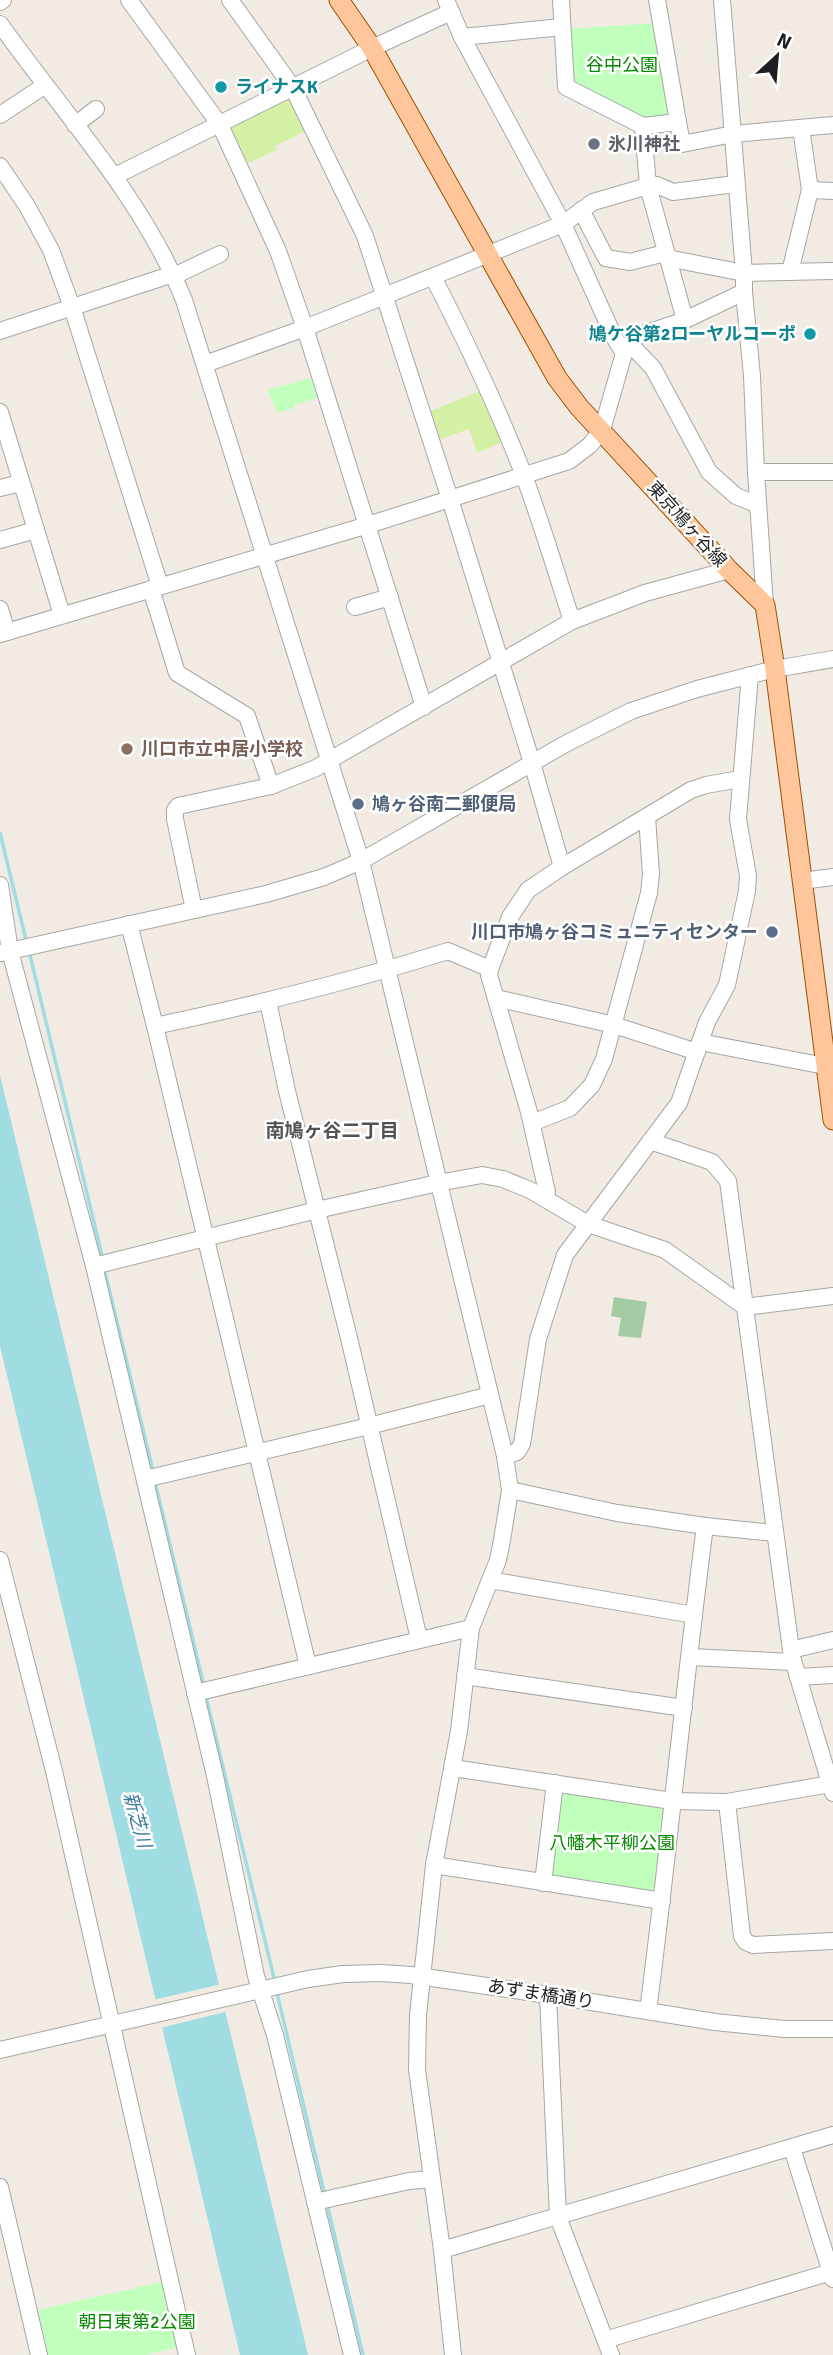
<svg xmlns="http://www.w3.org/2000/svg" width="833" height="2355" viewBox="0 0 833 2355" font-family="Signika,'Noto Sans JP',sans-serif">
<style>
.grass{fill:#d4f0a5}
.cemetery{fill:#a3cca4}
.park{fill:#c1ffbd}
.water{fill:#a0dde2}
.pier{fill:#f1ebe4}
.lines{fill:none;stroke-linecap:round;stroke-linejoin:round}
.stream{stroke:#a0dde2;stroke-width:3.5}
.minor-casing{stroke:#a6a6a6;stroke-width:18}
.major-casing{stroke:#9a5100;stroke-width:21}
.minor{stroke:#fff;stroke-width:16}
.major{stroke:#ffc69b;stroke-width:19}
.culture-dot{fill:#0f9aa8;stroke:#fff;stroke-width:2.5}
.worship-dot{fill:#6b7280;stroke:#fff;stroke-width:2.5}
.education-dot{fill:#8d6e63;stroke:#fff;stroke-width:2.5}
.service-dot{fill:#5c6f8a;stroke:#fff;stroke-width:2.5}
.labels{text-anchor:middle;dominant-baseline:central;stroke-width:5;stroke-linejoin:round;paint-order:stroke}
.park-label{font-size:18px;fill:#098901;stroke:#fff}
.culture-label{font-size:18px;font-weight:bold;fill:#0d838f;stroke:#fff;text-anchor:start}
.worship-label{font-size:18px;font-weight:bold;fill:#5b616d;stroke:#fff;text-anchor:start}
.street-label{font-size:18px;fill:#1f1f1f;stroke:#fff}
.education-label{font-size:18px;font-weight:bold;fill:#785e54;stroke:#fff;text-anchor:start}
.service-label{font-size:18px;font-weight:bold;fill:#4e5e75;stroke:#fff;text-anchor:start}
.neighbourhood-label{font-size:19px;font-weight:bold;fill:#525252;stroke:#fff}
.water-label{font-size:19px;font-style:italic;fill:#3b7b9f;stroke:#fff}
</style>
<rect width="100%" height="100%" fill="#f1ebe4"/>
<!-- grass -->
<g class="grass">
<path d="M 288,95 L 309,130 L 275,146 L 277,150 L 244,165 L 228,125 Z"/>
<path d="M 483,390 L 505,441 L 477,453 L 469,429 L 435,441 L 426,413 Z"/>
</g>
<!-- cemetery -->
<path class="cemetery" d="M 614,1297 L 647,1302 L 641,1338 L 618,1336 L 621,1318 L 611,1316 Z"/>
<!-- park -->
<g class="park">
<path d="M 656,23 L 669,112 L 665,117 L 644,120 L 574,84 L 571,78 L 568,29 Z"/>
<path d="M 314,377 L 320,397 L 294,405 L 294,408 L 277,413 L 268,390 Z"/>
<path d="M 562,1791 L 662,1807 L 666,1811 L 656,1890 L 652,1893 L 553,1878 L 550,1874 Z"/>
<path d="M 162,2282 L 177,2347 L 145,2355 L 48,2355 L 38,2310 Z"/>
</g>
<!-- water -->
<path class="water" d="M 0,1075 L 308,2355 L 240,2355 L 0,1346 Z"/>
<!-- pier -->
<path class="pier" d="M 222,1984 L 229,2011 L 160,2028 L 153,2000 Z"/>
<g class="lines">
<!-- stream -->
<g class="stream">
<path d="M 0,833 L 27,944"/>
<path d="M 29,951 L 103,1260"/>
<path d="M 104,1268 L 153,1471"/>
<path d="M 155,1482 L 204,1686"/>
<path d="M 206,1697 L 275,1982"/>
<path d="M 277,1993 L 325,2196"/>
<path d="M 327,2204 L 363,2355"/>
</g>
<!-- minor casing -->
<g class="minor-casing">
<g id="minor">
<path d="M 129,0 L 220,125 L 278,251 L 305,328 L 424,707"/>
<path d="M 230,0 L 293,88 L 365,236 L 450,499 L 532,763 L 562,867"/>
<path d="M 446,0 L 462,37 L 563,224 L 614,337 L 624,353"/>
<path d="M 561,0 L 566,87 L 643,126 L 648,186 L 685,320"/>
<path d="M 657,0 L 678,122"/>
<path d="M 722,0 L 744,273 L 744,292 L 752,376 L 756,472 L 765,605"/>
<path d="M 0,2 L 3,0"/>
<path d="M 0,24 C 64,114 142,197 184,300 L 361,861 L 505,1456"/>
<path d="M 462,37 L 562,27"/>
<path d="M 0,115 L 44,86"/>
<path d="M 75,125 L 96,109"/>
<path d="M 643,126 L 678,122 L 682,144 L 733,134 L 833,125"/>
<path d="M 0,166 L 27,206 L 51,250 L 72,307 L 160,586"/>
<path d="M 115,176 L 372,48 L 451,12"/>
<path d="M 810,190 L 833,191"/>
<path d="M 581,210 L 606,258 L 630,262 L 665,253"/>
<path d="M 667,258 L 744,273 L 833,271"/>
<path d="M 790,272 L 810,190 L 801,128"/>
<path d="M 174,276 L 220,254"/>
<path d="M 433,277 C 466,341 497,406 523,473 C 541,521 556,572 572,621"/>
<path d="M 0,331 L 173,274"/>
<path d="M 630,344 L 653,368 L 709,472 L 736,496 L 758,505"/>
<path d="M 205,364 L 305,328 L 563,224 L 593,202 L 648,186 L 657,185 L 673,192 L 735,184"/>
<path d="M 0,412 L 62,615"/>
<path d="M 756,472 L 833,472"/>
<path d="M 0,488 L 21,483"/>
<path d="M 0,540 L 36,530"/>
<path d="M 151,589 L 177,673 L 247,716 L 271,786"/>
<path d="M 355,607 L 390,597"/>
<path d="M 0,609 L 7,632"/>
<path d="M 0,634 L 368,525 L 569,461 L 590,445 L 602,430 L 624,353 L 635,337 L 685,320 L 744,292"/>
<path d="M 802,881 L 833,877"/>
<path d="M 0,885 L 10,951 L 94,1266 L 215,1776 L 256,1976 L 275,2035 L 352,2355"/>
<path d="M 194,910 L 175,819 L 175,810 L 178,806 L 271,786 L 316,768 L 572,621 L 645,593 L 729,570"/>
<path d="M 129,924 L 155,1026 L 308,1666"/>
<path d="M 1,953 L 266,894 L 324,877 L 361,861 L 567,743 L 631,711 L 697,689 L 775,669 L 833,659"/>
<path d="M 496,998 L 614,1025 L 697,1052"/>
<path d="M 268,1001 L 287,1091 L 350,1342 L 419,1639"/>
<path d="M 155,1026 C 254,1005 352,981 448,951 L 490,969"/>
<path d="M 700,1042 L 825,1066"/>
<path d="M 532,1123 L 570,1108 L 592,1085 L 604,1059 L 649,893 L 651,874 L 647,817"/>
<path d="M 650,1141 L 712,1162 L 728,1181 L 792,1657 L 833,1793"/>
<path d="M 544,1198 L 547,1192 L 529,1112 L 489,975 L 490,969 L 510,917 L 528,890 L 562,867 L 691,790 L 706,785 L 740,779"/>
<path d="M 94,1266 L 317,1210 L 438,1183 L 482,1175 L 503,1179 L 530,1190 L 588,1224 L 665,1250 L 745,1307 L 833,1296"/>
<path d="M 145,1479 L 369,1426 L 490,1395"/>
<path d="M 510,1490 L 617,1513 L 705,1526 L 774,1533"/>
<path d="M 0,1560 L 54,1771 L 187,2355"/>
<path d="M 490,1580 L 694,1615"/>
<path d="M 791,1650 L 833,1640"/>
<path d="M 690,1657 L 793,1662"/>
<path d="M 465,1676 L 684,1708"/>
<path d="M 798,1677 L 833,1675"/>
<path d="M 195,1693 L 471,1628"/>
<path d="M 453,1768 L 672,1801 L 727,1802 L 830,1784"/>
<path d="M 727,1802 L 742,1936 L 746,1942 L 753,1945 L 833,1941"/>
<path d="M 434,1865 L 662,1901"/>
<path d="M 543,1883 L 555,1783"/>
<path d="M 548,1995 L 558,2217 L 611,2355"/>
<path d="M 648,2011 C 669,1849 684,1687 705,1526"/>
<path d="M 0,2050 L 308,1979 L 343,1974 L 381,1973 L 411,1975 L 548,1995 L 715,2022 L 784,2029 L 833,2029"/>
<path d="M 792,2148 L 833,2279"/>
<path d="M 0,2187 L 39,2355"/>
<path d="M 315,2202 L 409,2181 L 432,2179"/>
<path d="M 442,2250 L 833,2135"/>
<path d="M 605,2340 L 831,2272"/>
<path d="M 453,2355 L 442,2250 L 417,2070 L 418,2015 L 434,1865 L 459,1731 L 471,1628 L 498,1560 L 502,1540 L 510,1490 L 505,1456 L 517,1452 L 522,1444 L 538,1339 L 565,1255 L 679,1103 L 707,1022 L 727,985 L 747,891 L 748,876 L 738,819 L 750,675"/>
</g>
</g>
<!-- major casing -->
<g class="major-casing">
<path id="major" d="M 339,0 L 372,48 L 557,378 L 579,407 L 729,570 L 765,605 L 775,669 L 833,1120"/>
</g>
<!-- minor -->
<use href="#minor" class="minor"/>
<!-- major -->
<use href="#major" class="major"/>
</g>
<!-- markers -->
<g class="culture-dot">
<circle cx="221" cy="87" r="7"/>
<circle cx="810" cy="334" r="7"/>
</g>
<circle class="worship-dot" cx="594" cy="144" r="7"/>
<circle class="education-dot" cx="127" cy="749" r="7"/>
<g class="service-dot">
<circle cx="358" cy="804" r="7"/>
<circle cx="772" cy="932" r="7"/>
</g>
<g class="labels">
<!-- park labels -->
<g class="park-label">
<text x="622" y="65">谷中公園</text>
<text x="612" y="1843">八幡木平柳公園</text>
<text x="137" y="2322">朝日東第2公園</text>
</g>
<!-- culture labels -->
<g class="culture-label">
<text x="235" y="87">ライナスK</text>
<text x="796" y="334" text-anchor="end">鳩ケ谷第2ローヤルコーポ</text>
</g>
<!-- worship labels -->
<g class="worship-label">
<text x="608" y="144">氷川神社</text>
</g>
<!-- street labels -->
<g class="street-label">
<text transform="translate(687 524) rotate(48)">東京鳩ヶ谷線</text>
<text transform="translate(541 1994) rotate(9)">あずま橋通り</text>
</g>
<!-- education labels -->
<g class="education-label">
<text x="141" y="749">川口市立中居小学校</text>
</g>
<!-- service labels -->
<g class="service-label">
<text x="372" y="804">鳩ヶ谷南二郵便局</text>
<text x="758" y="932" text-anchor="end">川口市鳩ヶ谷コミュニティセンター</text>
</g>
<!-- neighbourhood labels -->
<g class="neighbourhood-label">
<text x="332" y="1131">南鳩ヶ谷二丁目</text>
</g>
<!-- water labels -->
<g class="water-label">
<text transform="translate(137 1820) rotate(74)">新芝川</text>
</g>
</g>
<!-- north arrow -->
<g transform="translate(777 56) rotate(26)" stroke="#ffffff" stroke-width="5" paint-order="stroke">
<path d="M0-5L12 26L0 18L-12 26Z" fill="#1f1f1f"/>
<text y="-10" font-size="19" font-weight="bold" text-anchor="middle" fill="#1f1f1f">N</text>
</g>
</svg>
